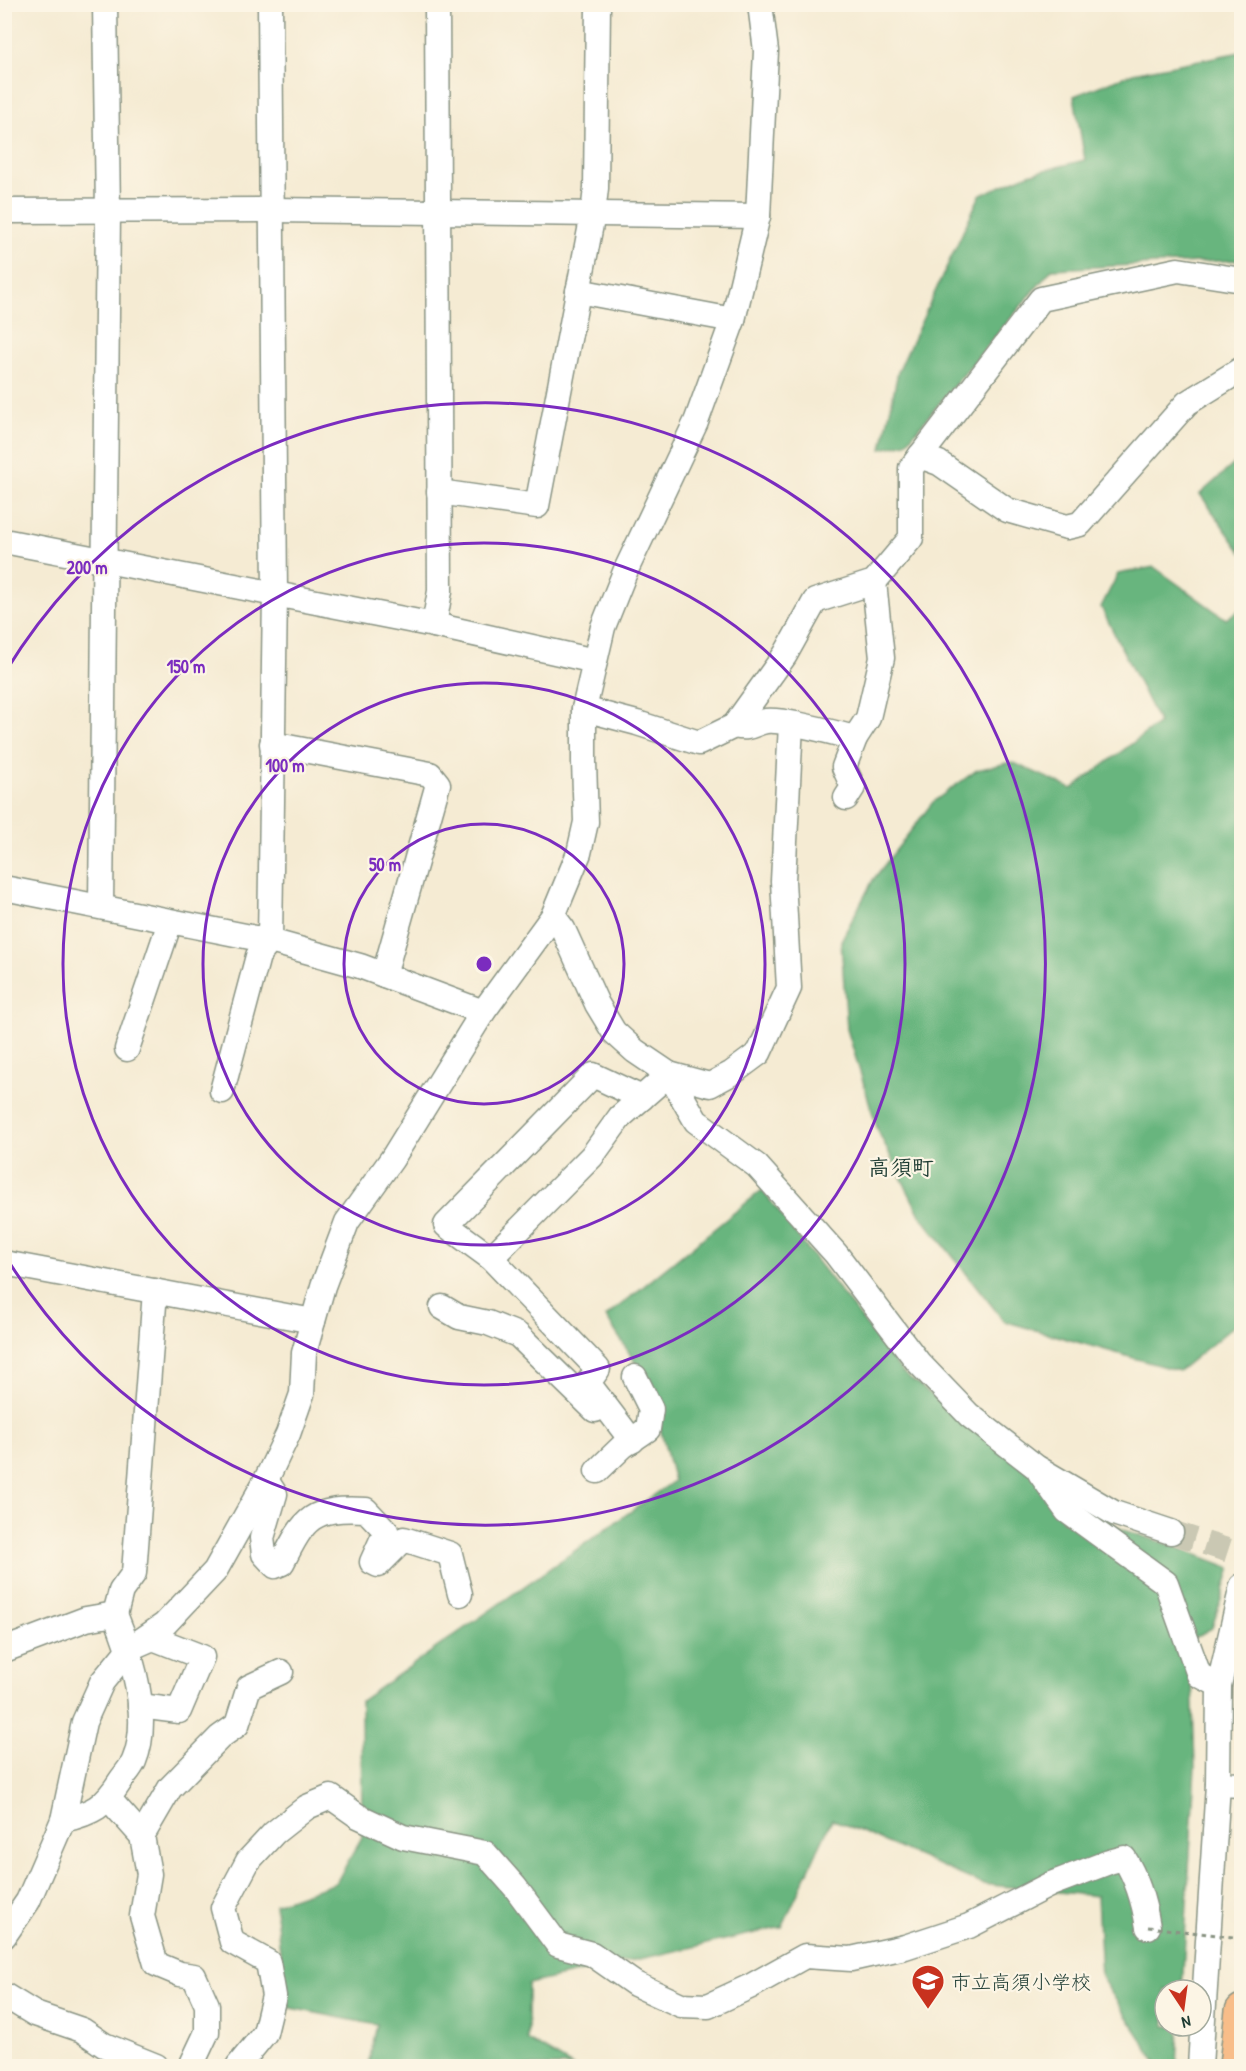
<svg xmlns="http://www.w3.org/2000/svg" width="1246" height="2071" viewBox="0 0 1246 2071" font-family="'Patrick Hand','Klee One',sans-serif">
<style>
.forest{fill:#68b57e;stroke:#447959;stroke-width:1.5}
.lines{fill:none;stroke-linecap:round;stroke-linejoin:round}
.minor-tunnel{stroke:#cac8b3;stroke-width:24;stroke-dasharray:24 12;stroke-linecap:butt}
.minor-casing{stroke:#8a9484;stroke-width:27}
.highway-casing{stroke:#8a9484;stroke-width:36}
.minor{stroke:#fff;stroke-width:24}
.highway{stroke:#f8bd89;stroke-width:33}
.path-bridge{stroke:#8a9484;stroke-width:3;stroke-dasharray:4.5 4.5;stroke-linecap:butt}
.ring{fill:none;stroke:#7b2cbf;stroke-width:3}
.labels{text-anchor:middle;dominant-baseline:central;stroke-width:4.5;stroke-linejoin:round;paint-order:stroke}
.poi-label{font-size:20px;fill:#1f3d34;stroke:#fcf5e5;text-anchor:start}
.quarter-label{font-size:22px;font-weight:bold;fill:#1f3d34;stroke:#fcf5e5}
.centre{fill:#7b2cbf;stroke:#fcf5e5;stroke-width:3}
.ring-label{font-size:18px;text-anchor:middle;font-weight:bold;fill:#7b2cbf;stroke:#fcf5e5;stroke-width:4.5;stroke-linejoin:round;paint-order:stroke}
</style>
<rect width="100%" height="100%" fill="#fcf5e5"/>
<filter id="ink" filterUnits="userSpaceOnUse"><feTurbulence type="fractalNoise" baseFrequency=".0167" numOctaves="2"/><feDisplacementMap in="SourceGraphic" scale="12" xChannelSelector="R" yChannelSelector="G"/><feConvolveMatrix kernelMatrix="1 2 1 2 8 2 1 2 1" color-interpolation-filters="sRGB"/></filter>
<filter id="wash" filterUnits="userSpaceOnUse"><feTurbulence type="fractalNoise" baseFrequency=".008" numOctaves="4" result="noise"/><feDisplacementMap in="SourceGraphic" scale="24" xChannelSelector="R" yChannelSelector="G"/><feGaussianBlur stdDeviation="1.35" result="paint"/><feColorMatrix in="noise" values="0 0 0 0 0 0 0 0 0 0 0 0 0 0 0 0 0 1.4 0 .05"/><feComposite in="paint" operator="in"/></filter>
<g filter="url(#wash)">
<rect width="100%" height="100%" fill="#f5ebd3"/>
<!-- forest -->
<g class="forest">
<path d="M 1241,52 L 1241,260 L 1052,269 L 906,443 L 882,449 L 898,372 L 980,195 L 1029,174 L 1085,160 L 1074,96 L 1133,73 Z"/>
<path d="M 1241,458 L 1241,552 L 1200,494 Z"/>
<path d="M 1154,567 L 1226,619 L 1242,608 L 1241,1320 L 1179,1371 L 1004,1321 L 920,1215 L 878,1131 L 847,1029 L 841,941 L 873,880 L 933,802 L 977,770 L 1012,762 L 1072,789 L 1159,723 L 1101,607 L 1118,574 Z"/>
<path d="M 762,1190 L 903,1373 L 1030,1470 L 1123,1530 L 1171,1545 L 1231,1568 L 1212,1628 L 1177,1647 L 1192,1678 L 1195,1767 L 1182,1990 L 1165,1990 L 1165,2026 L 1179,2026 L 1177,2066 L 1159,2066 L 1101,1977 L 1097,1896 L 982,1884 L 832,1819 L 782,1927 L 528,1984 L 528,2040 L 572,2066 L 368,2066 L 377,2025 L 286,2007 L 275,1904 L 336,1883 L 362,1837 L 361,1701 L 674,1481 L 648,1382 L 606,1317 Z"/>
</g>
</g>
<g filter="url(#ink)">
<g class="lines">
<!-- minor-tunnel -->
<path class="minor-tunnel" d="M 1171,1532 L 1242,1555"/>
<!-- minor casing -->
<g class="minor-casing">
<g id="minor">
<path d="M 4,211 L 272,210 L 758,216"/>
<path d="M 578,291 L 733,320"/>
<path d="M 920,456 L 939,463 L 1007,510 L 1067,527 L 1080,524 L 1187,403 L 1242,369"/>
<path d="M 439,492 L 537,506 L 593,214 L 596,188 L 598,4"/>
<path d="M 4,541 L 434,625 L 595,661"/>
<path d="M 434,625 L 440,591 L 437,4"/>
<path d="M 584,709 L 637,723 L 699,743 L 734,726 L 785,655 L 815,601 L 874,582 L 911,538 L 911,468 L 1041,299 L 1178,270 L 1242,280"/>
<path d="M 734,726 C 752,730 751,724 766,721 C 785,719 834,733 855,738"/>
<path d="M 272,744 L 430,774 L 438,784 L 384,975"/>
<path d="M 846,798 L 853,787 L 844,767 L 855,738 L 868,718 L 882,658 L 874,582"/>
<path d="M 4,888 L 270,941 L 360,966 L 483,1012"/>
<path d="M 101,906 L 108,212 L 105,4"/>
<path d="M 553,916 L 563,929 L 597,1004 L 614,1032 L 635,1051 L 669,1074 L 696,1121 L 757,1166 L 836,1254 L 918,1362 L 969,1415 L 1036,1467 L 1114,1513 L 1171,1532"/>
<path d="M 127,1049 L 170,922"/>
<path d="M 222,1091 L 258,956 L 270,941 L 275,593 L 270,4"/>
<path d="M 491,1258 L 592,1156 L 620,1117 L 669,1074 L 710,1085 L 732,1073 L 759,1053 L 789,988 L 783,881 L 791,724"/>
<path d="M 4,1263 L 313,1321"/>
<path d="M 442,1307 L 459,1317 L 488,1323 L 518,1335 L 595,1410"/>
<path d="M 632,1441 L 588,1383 L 598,1369 L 491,1258 L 446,1225 L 593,1075 L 642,1098"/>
<path d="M 597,1471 L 623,1446 L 648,1429 L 651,1409 L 635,1377"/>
<path d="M 1040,1473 L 1067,1511 L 1166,1583 L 1199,1675 L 1219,1685"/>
<path d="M 266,1480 L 275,1494 L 262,1538 L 264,1554 L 275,1566 L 282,1563 C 305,1517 312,1507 366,1510 L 386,1531 L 372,1562 L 378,1565 L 404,1539 L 450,1554 L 460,1594"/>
<path d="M 1242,1586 L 1219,1685 L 1218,1784 L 1242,1785"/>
<path d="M 115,1614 L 121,1591 L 134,1573 L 155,1291"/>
<path d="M 137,1645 L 153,1638 L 202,1657 L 179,1711 L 140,1706"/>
<path d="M 4,1650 L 86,1619 L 115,1614 C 132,1656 152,1718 134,1761 C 131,1768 125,1774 121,1780 C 104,1807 93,1813 63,1820"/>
<path d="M 109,1799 L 142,1836 L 149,1874 L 142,1916 L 156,1964 L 180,1974 L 194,1976 L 207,2005 L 207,2032 L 191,2066"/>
<path d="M 142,1836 L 170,1788 L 220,1737 L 237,1725 L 249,1687 L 281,1672"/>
<path d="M 4,1936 L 28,1901 L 63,1820 L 84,1722 L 102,1682 L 129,1649 L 164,1625 L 215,1571 L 266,1480 L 288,1434 L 302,1394 L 304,1353 L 323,1286 L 347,1222 L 392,1159 L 483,1012 L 553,916 L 579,853 L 586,822 L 584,762 L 584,709 L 603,627 L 625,572 L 696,422 L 733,320 L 758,216 L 766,51 L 760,4"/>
<path d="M 4,1995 L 35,2014 L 82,2030 L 104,2045 L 156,2066"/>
<path d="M 238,2066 L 265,2033 L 274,1996 L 268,1962 L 232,1942 L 223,1908 L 248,1861 L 274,1833 L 307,1807 L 331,1797 L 358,1816 L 403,1837 L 485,1853 L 515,1887 L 558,1945 L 592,1954 L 635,1984 L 681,2005 L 708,2006 L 751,1986 L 805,1956 L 851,1959 L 905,1947 L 969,1926 L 1051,1884 L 1109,1862 L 1124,1858 C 1138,1880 1144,1902 1148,1927"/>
<path d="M 1200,2066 L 1218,1784"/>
</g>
</g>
<!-- highway casing -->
<g class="highway-casing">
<path id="highway" d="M 1236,2066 L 1242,2011"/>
</g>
<!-- minor -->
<use href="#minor" class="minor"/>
<!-- highway -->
<use href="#highway" class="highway"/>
<!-- path-bridge -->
<path class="path-bridge" d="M 1148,1927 L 1242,1938"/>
</g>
</g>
<!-- distance rings -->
<g class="ring">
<circle cx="484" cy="964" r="140"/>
<circle cx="484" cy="964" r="281"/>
<circle cx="484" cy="964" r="421"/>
<path d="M6 671A561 561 0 1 1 6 1257"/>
</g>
<!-- icons -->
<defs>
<g id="school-pin" transform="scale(1.725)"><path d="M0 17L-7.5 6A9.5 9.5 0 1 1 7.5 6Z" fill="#c8321e" stroke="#fcf5e5"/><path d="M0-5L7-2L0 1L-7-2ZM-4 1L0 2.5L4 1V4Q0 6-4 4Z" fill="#fff"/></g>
</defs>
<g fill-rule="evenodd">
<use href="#school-pin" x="928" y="1981"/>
</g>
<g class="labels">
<!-- poi labels -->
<g class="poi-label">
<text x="951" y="1981">市立高須小学校</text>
</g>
<!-- quarter labels -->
<g class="quarter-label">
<text x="901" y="1167">高須町</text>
</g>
</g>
<circle cx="484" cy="964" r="9" class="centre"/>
<g class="ring-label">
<text x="87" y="574">200 m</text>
<text x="186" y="673">150 m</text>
<text x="285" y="772">100 m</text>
<text x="385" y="871">50 m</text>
</g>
<!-- margin -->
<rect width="1246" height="2071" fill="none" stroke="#fcf5e5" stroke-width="24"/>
<!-- north arrow -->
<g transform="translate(1183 2008) rotate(167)"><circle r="28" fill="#fcf5e5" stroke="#a4ab9e" stroke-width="1.5"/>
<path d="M0-4.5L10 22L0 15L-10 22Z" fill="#c8321e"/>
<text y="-9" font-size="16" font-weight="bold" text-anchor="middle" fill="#1f3d34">N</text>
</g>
</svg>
